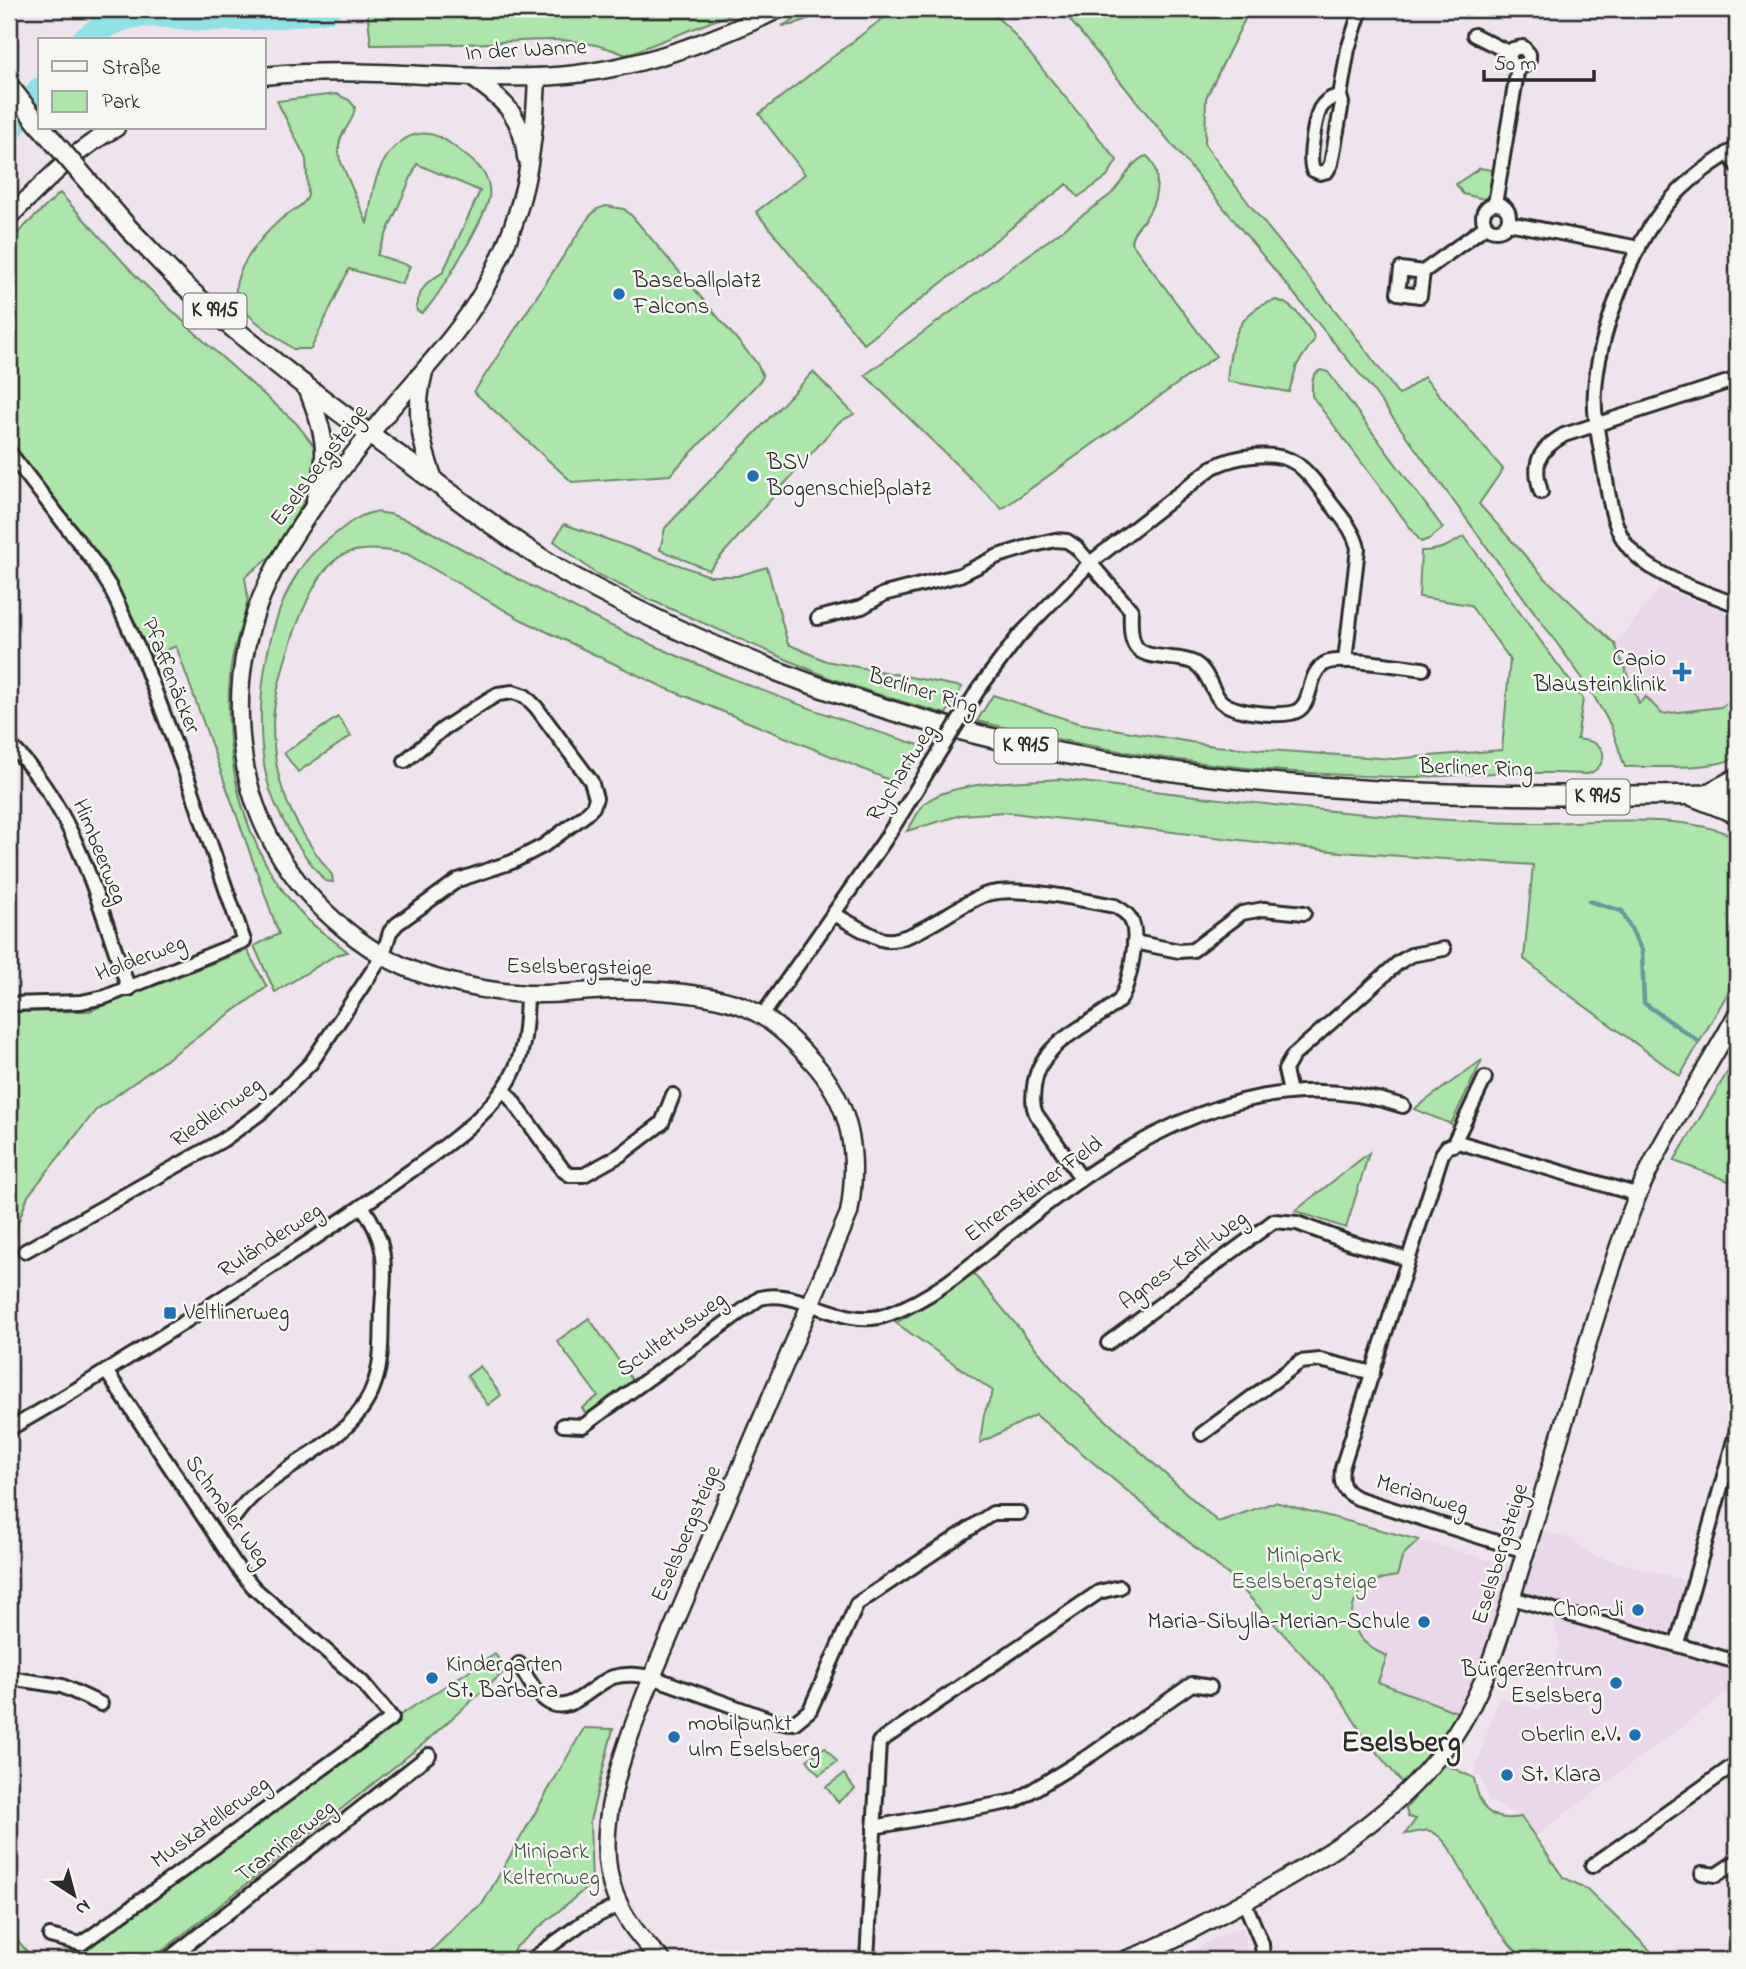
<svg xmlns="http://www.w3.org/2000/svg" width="1746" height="1969" viewBox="0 0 1746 1969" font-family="'Indie Flower',sans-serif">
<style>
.built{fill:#ead7e9}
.green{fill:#ade6aa;stroke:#6c886a;stroke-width:2}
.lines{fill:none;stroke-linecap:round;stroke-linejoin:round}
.stream{stroke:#67989b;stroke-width:4.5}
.river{stroke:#8fe1e6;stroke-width:26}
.street-casing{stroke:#2b2b2b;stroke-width:18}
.secondary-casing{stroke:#2b2b2b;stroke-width:21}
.primary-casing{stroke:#2b2b2b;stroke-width:23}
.street{stroke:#f6f6f2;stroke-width:12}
.secondary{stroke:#f6f6f2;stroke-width:16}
.primary{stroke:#f6f6f2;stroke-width:18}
.street-bridge-casing{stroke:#2b2b2b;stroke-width:18;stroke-linecap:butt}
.primary-bridge-casing{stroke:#2b2b2b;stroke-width:23;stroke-linecap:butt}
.street-bridge{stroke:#f6f6f2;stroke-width:12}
.primary-bridge{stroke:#f6f6f2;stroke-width:18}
.poi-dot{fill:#1f6fb2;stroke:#f6f6f2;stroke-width:2.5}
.labels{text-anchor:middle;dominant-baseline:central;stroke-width:5;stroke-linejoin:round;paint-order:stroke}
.shield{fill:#f6f6f2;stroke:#686867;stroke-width:2}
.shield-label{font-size:21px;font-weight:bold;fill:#2b2b2b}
.street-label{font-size:23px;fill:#2b2b2b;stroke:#f6f6f2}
.poi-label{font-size:23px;fill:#2b2b2b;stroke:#f6f6f2;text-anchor:start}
.park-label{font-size:23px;fill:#4c5a4b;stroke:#f6f6f2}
.district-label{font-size:30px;font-weight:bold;fill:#2b2b2b;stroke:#f6f6f2}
</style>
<rect width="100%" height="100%" fill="#efe4ed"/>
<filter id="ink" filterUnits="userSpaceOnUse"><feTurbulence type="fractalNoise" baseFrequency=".0143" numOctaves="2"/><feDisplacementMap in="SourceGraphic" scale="14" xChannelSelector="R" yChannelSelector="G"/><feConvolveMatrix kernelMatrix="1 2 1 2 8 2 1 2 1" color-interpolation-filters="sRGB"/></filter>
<g filter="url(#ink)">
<!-- built -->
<g class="built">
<path d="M 1660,588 L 1737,616 L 1737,756 L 1726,763 L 1625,767 L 1639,703 L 1615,644 Z"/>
<path d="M 1542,1531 L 1574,1540 L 1589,1554 L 1687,1581 L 1669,1647 L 1737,1670 L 1737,1680 L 1732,1689 L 1536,1836 L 1521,1817 L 1489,1801 L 1481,1776 L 1474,1774 L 1499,1697 L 1540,1710 L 1560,1642 L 1553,1625 L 1555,1618 L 1517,1608 Z"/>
<path d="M 1419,1540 L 1516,1568 L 1474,1683 L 1457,1712 L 1378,1682 L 1378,1653 L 1367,1646 L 1352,1627 L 1351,1618 L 1358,1596 L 1373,1581 L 1382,1577 L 1397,1576 L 1403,1555 Z"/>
<path d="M 1243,1927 L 1250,1960 L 1177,1960 L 1211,1940 Z"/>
</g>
<!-- green -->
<g class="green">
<path d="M 367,9 L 744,9 L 626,55 C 579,34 539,40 489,43 C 450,45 410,44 371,45 Z"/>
<path d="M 814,9 L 832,9 L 792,25 L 782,26 Z"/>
<path d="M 895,9 L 932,9 L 936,13 C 944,8 972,6 983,9 C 992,11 1000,21 1007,26 L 1117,160 L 1107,177 L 1078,197 L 1067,184 L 864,344 L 756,212 L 805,174 L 759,114 Z"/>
<path d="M 1061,9 L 1250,9 L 1206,98 L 1205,145 L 1253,209 L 1347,325 L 1399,395 L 1424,377 L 1503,469 L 1479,504 L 1544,577 L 1615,644 L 1639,703 L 1646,697 L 1662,714 L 1721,707 L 1737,697 L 1737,756 C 1718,771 1651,766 1625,767 L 1611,726 L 1588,686 L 1372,389 Z"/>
<path d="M 336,94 L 349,100 L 355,107 C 353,129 334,131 340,160 L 367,223 C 370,212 371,198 374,186 C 385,146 416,115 455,147 C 467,157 483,166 488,182 C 489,187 490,193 489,198 C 485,217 437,302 422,313 L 417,311 L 416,306 L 421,292 L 427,283 L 443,272 L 480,191 L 417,164 L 377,255 L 410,266 L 402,284 L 349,269 L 311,349 L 293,349 C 278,337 248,319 239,303 C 225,277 262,236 280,220 C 288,212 304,207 308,196 L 306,159 L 277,101 Z"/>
<path d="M 1147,156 C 1162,169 1158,198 1148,214 C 1142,225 1133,229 1131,242 L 1216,356 L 1002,509 L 865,375 L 1110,195 C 1122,184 1133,158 1147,156 Z"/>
<path d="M 1480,168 L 1497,171 L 1494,192 L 1484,199 L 1463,194 L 1456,184 Z"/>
<path d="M 60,193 L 137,277 L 207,344 L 296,423 L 314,446 L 318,468 L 311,490 L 271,556 L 245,577 C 246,586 249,595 247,604 C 243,625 233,645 231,666 C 221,755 242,853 307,919 C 319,931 335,941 348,952 L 336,955 L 275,992 L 254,946 L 279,934 L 176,646 L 148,658 L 126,603 L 109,574 L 9,443 L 9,241 Z"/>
<path d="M 606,206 L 624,209 L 632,216 L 756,362 L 763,376 L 761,380 L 670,475 L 572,482 L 474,392 L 589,217 L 597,209 Z"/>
<path d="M 1276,300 C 1294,304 1303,320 1313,334 L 1314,340 L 1297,365 L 1289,392 L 1227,381 C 1230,345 1235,311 1276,300 Z"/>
<path d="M 1321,370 L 1328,372 L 1443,528 L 1429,539 L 1421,542 L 1312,396 C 1312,385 1310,375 1321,370 Z"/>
<path d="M 813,372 L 854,414 L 838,423 L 709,570 L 660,550 L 665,528 Z"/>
<path d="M 375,512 L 390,514 L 414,523 C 471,553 526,585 584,613 C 693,666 806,710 922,746 L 899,784 L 663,687 L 520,619 L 407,554 C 385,549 353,545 335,560 C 304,586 274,684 273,723 C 273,741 275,760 279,777 C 288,814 309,845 332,875 L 333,882 L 325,881 C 303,855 281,823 270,790 C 250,725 263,614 307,560 C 314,551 324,543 334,535 C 346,525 360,514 375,512 Z"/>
<path d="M 564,524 L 710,576 L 737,576 L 767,567 L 788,644 L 826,661 L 962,687 L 946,714 L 883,696 L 827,677 L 646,598 L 595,573 L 554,541 Z"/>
<path d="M 1464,536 L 1583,699 L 1577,739 C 1582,740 1589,740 1594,743 C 1611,751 1602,770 1588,774 C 1558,773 1528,772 1498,773 C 1464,774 1430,778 1397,777 C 1255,774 1114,755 977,721 L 993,695 L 1078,723 L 1214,746 L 1393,759 L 1502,750 L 1510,659 L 1470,605 L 1419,597 L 1421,551 C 1439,551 1449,546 1464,536 Z"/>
<path d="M 338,717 L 351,736 L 298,772 L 284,753 Z"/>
<path d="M 1059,779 C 1169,793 1279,807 1390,816 C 1438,819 1486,823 1533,823 C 1587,823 1692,811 1737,839 L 1737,977 L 1680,1076 L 1564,991 L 1524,959 L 1533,865 L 1340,852 L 1004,812 L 961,815 L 907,831 C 913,823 918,810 925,803 C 953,780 1024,782 1059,779 Z"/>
<path d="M 247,950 L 267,987 L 96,1110 L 28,1196 L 17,1226 L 14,1248 L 9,1251 L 9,1012 L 89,1011 Z"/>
<path d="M 1737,1056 L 1737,1184 L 1674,1161 Z"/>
<path d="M 1482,1060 L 1451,1124 L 1414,1109 Z"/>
<path d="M 1369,1153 L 1346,1228 L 1295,1211 Z"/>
<path d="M 973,1273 L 1064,1382 L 1218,1522 L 1275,1502 L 1419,1540 L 1403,1555 L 1397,1576 C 1342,1581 1336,1637 1387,1656 L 1378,1682 L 1457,1712 L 1446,1731 L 1427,1756 L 1474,1778 C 1479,1806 1488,1823 1521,1817 L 1563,1877 L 1587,1889 L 1660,1960 L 1524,1960 C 1505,1940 1488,1918 1474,1894 C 1464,1877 1453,1846 1436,1834 C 1426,1826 1417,1834 1405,1834 L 1416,1819 L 1408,1817 L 1406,1808 L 1415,1798 L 1367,1741 L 1334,1689 L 1232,1578 L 1036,1415 L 980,1443 L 984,1414 L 993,1391 L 896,1323 L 935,1300 Z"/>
<path d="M 589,1318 L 635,1384 L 599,1409 L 586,1414 L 582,1408 L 598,1396 L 557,1341 Z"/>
<path d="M 480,1366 L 501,1395 L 488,1405 L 467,1376 Z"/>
<path d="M 495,1654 L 506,1670 L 423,1744 L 151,1960 L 97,1960 L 84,1945 L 394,1719 Z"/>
<path d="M 584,1728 L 613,1729 L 590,1821 L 592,1883 L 516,1947 L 506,1960 L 422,1960 L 465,1917 L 483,1903 Z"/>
<path d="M 825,1747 L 837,1762 L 819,1775 L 807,1760 Z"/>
<path d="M 844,1774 L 855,1789 L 838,1802 L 826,1787 Z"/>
<path d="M 9,1930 L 29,1954 L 22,1960 L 9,1960 Z"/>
</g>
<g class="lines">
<!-- stream -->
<g class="stream">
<path d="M 1589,901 L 1622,911 L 1642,951 L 1644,1003 L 1698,1041"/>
<path d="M 1735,1065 L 1737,1068"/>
</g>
<!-- river -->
<g class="river">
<path d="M 85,40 C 97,30 111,21 127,17 C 152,11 179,17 203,18 C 245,19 287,16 328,9"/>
<path d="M 9,131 L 40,90"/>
</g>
<!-- street casing -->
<g class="street-casing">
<g id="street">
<path d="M 1474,35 L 1510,53"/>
<path d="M 1338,96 L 1340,96 L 1342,103 L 1331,164 L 1327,171 L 1320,173 L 1313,170 C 1308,159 1315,120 1320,109 C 1324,102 1330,98 1338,96 Z"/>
<path d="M 1340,96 L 1348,49 L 1361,9"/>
<path d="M 1737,148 C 1710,164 1679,187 1660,213 C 1629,253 1598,339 1595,390 C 1593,417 1600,443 1604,469 C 1609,495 1612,529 1630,549 C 1657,579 1701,590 1737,605"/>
<path d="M 1728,153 L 1737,166"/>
<circle cx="1496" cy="217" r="13"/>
<path d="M 1495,204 L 1518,67 C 1526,67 1530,62 1529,54 L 1523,47 L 1513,49 L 1509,56 L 1512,64 L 1518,67"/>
<path d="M 1508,223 L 1639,248"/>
<path d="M 1423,272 L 1420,296 L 1398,293 L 1401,269 L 1423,272 L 1486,226"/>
<path d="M 9,452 L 94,562 L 110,587 L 143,659 L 189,782 L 244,941 L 105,997 L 81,1002 L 9,1004"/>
<path d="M 1541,492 C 1532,463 1538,450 1564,435 L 1737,379"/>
<path d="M 818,618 L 862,607 L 884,594 L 960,575 L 998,556 L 1034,545 L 1055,540 L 1067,541 L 1076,547 L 1131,610 C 1129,657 1139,654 1180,659 C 1185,660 1192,661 1196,664 C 1208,672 1211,689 1219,699 C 1230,713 1275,716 1291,713 C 1316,708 1304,674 1326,663 C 1341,656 1403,667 1423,669"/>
<path d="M 978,690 L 1018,637 L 1090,563 L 1213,467 C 1234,456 1276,449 1297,464 C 1312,475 1322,492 1333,506 C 1343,519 1354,531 1358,548 L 1345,661"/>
<path d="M 9,744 C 77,809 97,903 129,989"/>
<path d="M 834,914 C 849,922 865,933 881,939 C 908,948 958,903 987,894 C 1019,885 1081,900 1115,906 C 1121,910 1127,912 1131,920 C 1140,936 1129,984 1120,1000 C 1089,1028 1039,1040 1034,1087 C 1033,1097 1032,1105 1036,1114 L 1081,1178"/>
<path d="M 1134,942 L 1179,951 L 1193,950 L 1242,913 L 1264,909 L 1304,913"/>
<path d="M 762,1016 L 885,840 L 924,777"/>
<path d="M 504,1089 L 564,1171 L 570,1175 L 584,1175 L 620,1155 L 662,1123 L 673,1095"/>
<path d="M 1290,1092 L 1285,1070 L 1293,1056 L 1398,963 L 1411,955 L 1444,949"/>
<path d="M 1453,1145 L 1485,1078"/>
<path d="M 25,1251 L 223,1140 L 263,1111 L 311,1063 L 383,955 L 390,932 L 397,924 L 458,880 L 512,862 L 543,846 L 584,816 L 593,807 L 596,798 L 591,781 L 536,707 L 525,696 L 513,692 L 498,694 L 486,701 L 443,729 L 405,761"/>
<path d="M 1108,1343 L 1274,1221 L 1297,1223 L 1348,1242 L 1408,1259"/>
<path d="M 563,1425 L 583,1426 L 760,1298 C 801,1287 843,1332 889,1314 C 939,1296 980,1257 1020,1225 C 1129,1138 1259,1058 1403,1106"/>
<path d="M 9,1429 C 77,1391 142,1349 208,1307 C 271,1267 334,1227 394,1183 C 432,1155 475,1128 503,1090 C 525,1060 526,1029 527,994"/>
<path d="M 1202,1434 L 1300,1362 L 1320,1360 L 1373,1373"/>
<path d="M 235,1516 C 272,1463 355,1447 375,1382 C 383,1359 381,1332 382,1308 C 385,1265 388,1243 362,1206"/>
<path d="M 1525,1551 L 1357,1498 C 1343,1491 1340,1484 1342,1468 L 1442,1154 L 1447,1147 L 1458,1142 L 1639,1195"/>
<path d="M 1512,1598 L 1737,1662"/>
<path d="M 1677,1643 L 1737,1430"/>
<path d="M 519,1664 C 526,1675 534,1692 545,1700 C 569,1719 592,1684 613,1677 C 626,1673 639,1675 652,1677 L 777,1722 L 794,1723 L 810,1710 L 857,1604 L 993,1513 L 1020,1513"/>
<path d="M 9,1678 L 62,1686 L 101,1704"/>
<path d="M 874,1827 L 1015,1801 L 1092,1754 L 1192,1684 L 1210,1687"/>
<path d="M 1592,1866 L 1737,1763"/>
<path d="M 1702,1873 L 1716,1875 L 1737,1861"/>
<path d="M 1244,1901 L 1262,1944 L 1263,1960"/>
<path d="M 50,1936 L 81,1944 L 392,1718 L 362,1682 L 255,1589 L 239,1570 L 106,1371"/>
<path d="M 167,1960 L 429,1755"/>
<path d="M 531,1960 L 582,1923 L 619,1905"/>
<path d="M 867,1960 L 879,1742 L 1099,1592 L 1120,1587"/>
</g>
</g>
<!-- secondary casing -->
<g class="secondary-casing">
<g id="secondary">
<path d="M 264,76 C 355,66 445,80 535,77 C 620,75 704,46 779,9"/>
<path d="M 471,77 C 503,99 523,116 526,157"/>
<path d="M 537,77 C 534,158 524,218 484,290 C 458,335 421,373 388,412 C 348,460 296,524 269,580 C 229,662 229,769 276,849 C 310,908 373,962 439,979 C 468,987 499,993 528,994 C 556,995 583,991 610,990 C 649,989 703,992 740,1005 C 769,1016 791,1038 811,1060 C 852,1104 859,1155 849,1213 L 652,1677 C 628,1740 589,1829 615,1895 C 625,1920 643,1942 662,1960"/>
<path d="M 9,217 C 42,185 74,150 116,128"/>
<path d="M 424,372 C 413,410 421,445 435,482"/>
<path d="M 307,388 C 323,430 332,454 315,499"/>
<path d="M 1692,797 L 1737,815"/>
<path d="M 1125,1960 C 1161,1947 1193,1929 1227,1911 C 1304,1870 1391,1821 1444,1749 C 1489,1691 1505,1616 1527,1547 C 1561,1436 1591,1322 1631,1212 C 1656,1144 1703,1078 1737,1014"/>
</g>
</g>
<!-- primary casing -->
<g class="primary-casing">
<g id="primary">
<path d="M 9,86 L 40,126"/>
<path d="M 129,229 C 148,248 166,268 185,286 C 255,350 331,407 408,462 C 462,501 516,546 575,578 C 709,651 857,707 1005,741 C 1242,796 1495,799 1737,794"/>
<path d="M 1711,792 L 1737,778"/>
</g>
</g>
<!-- street -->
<use href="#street" class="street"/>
<!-- secondary -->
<use href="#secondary" class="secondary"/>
<!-- primary -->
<use href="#primary" class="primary"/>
<!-- street-bridge casing -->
<g class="street-bridge-casing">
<path id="street-bridge" d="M 924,777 L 978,690"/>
</g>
<!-- primary-bridge casing -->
<g class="primary-bridge-casing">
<path id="primary-bridge" d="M 42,128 L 129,229"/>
</g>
<!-- street-bridge -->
<use href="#street-bridge" class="street-bridge"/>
<!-- primary-bridge -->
<use href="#primary-bridge" class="primary-bridge"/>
</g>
</g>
<!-- markers -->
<g class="poi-dot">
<circle cx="619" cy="294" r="7"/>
<circle cx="753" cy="476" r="7"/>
<path d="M1678.5 661.5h7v7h7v7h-7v7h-7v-7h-7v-7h7z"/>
<rect x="163" y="1306" width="14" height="14" rx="3.5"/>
<circle cx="1638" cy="1610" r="7"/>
<circle cx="1424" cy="1622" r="7"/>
<circle cx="432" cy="1678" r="7"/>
<circle cx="1616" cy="1683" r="7"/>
<circle cx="1635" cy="1735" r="7"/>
<circle cx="674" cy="1737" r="7"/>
<circle cx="1507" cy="1775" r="7"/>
</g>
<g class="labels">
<!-- shield labels -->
<g class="shield">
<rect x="183.5" y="293.5" width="63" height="35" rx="5"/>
<rect x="994.5" y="728.5" width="63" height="35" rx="5"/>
<rect x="1566.5" y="779.5" width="63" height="35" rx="5"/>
</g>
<g class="shield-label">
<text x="215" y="311">K 9915</text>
<text x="1026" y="746">K 9915</text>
<text x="1598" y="797">K 9915</text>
</g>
<!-- street labels -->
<g class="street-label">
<text transform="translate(526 51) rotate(-3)">In der Wanne</text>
<text transform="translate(320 466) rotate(-53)">Eselsbergsteige</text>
<text transform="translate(170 676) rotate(68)">Pfaffenäcker</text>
<text transform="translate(923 692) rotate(17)">Berliner Ring</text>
<text transform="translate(1476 769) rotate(2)">Berliner Ring</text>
<text transform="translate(902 773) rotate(-58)">Rychartweg</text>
<text transform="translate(99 852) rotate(68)">Himbeerweg</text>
<text transform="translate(141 959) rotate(-21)">Holderweg</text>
<text transform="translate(579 968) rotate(1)">Eselsbergsteige</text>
<text transform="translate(217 1113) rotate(-35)">Riedleinweg</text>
<text transform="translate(1034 1190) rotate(-36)">Ehrensteiner Feld</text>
<text transform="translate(271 1241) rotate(-33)">Ruländerweg</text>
<text transform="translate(1184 1261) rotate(-36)">Agnes-Karll-Weg</text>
<text transform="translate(672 1335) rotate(-36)">Scultetusweg</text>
<text transform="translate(1422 1496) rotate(17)">Merianweg</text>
<text transform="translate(227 1512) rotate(55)">Schmaler Weg</text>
<text transform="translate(687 1534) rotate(-67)">Eselsbergsteige</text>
<text transform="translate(1501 1554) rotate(-73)">Eselsbergsteige</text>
<text transform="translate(211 1823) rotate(-36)">Muskatellerweg</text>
<text transform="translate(286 1842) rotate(-38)">Traminerweg</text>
</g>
<!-- poi labels -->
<g class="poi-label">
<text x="633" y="281">Baseballplatz<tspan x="633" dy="26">Falcons</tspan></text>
<text x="767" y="463">BSV<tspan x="767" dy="26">Bogenschießplatz</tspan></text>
<text x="1666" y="659" text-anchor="end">Capio<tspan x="1666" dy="26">Blausteinklinik</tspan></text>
<text x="184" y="1313">Veltlinerweg</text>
<text x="1624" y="1610" text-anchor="end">Chon-Ji</text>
<text x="1410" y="1622" text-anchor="end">Maria-Sibylla-Merian-Schule</text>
<text x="446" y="1665">Kindergarten<tspan x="446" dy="26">St. Barbara</tspan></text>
<text x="1602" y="1670" text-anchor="end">Bürgerzentrum<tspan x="1602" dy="26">Eselsberg</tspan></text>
<text x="688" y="1724">mobilpunkt<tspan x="688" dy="26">ulm Eselsberg</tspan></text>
<text x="1621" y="1735" text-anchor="end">Oberlin e.V.</text>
<text x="1521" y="1775">St. Klara</text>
</g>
<!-- park labels -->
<g class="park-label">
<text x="1304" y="1556">Minipark<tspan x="1304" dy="26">Eselsbergsteige</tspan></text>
<text x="551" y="1852">Minipark<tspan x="551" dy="26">Kelternweg</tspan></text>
</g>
<!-- district labels -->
<g class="district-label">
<text x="1401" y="1744">Eselsberg</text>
</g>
</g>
<!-- margin -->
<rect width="1746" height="1969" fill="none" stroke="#f6f6f2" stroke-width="35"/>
<rect x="18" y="18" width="1711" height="1934" fill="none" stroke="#2b2b2b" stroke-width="2.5" filter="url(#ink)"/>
<!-- legend -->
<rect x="38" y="38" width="228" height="91" fill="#f6f6f2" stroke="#a5a5a2" stroke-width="2"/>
<rect x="52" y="61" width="35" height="10" fill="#f6f6f2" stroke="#a5a5a2" stroke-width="2"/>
<text x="102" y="74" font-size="21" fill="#2b2b2b">Straße</text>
<rect x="52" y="91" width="35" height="21" fill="#ade6aa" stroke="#a5a5a2" stroke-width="2"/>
<text x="102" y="108" font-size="21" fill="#2b2b2b">Park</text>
<!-- north arrow -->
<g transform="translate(74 1895) rotate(144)" stroke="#f6f6f2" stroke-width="5" paint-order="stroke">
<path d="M0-5L12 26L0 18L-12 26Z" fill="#2b2b2b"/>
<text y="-10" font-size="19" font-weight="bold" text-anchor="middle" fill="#2b2b2b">N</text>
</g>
<!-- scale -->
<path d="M1484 70v10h110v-10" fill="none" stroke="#2b2b2b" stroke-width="3.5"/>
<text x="1494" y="70" font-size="21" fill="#2b2b2b" stroke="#f6f6f2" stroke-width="5" paint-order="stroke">50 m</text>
</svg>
